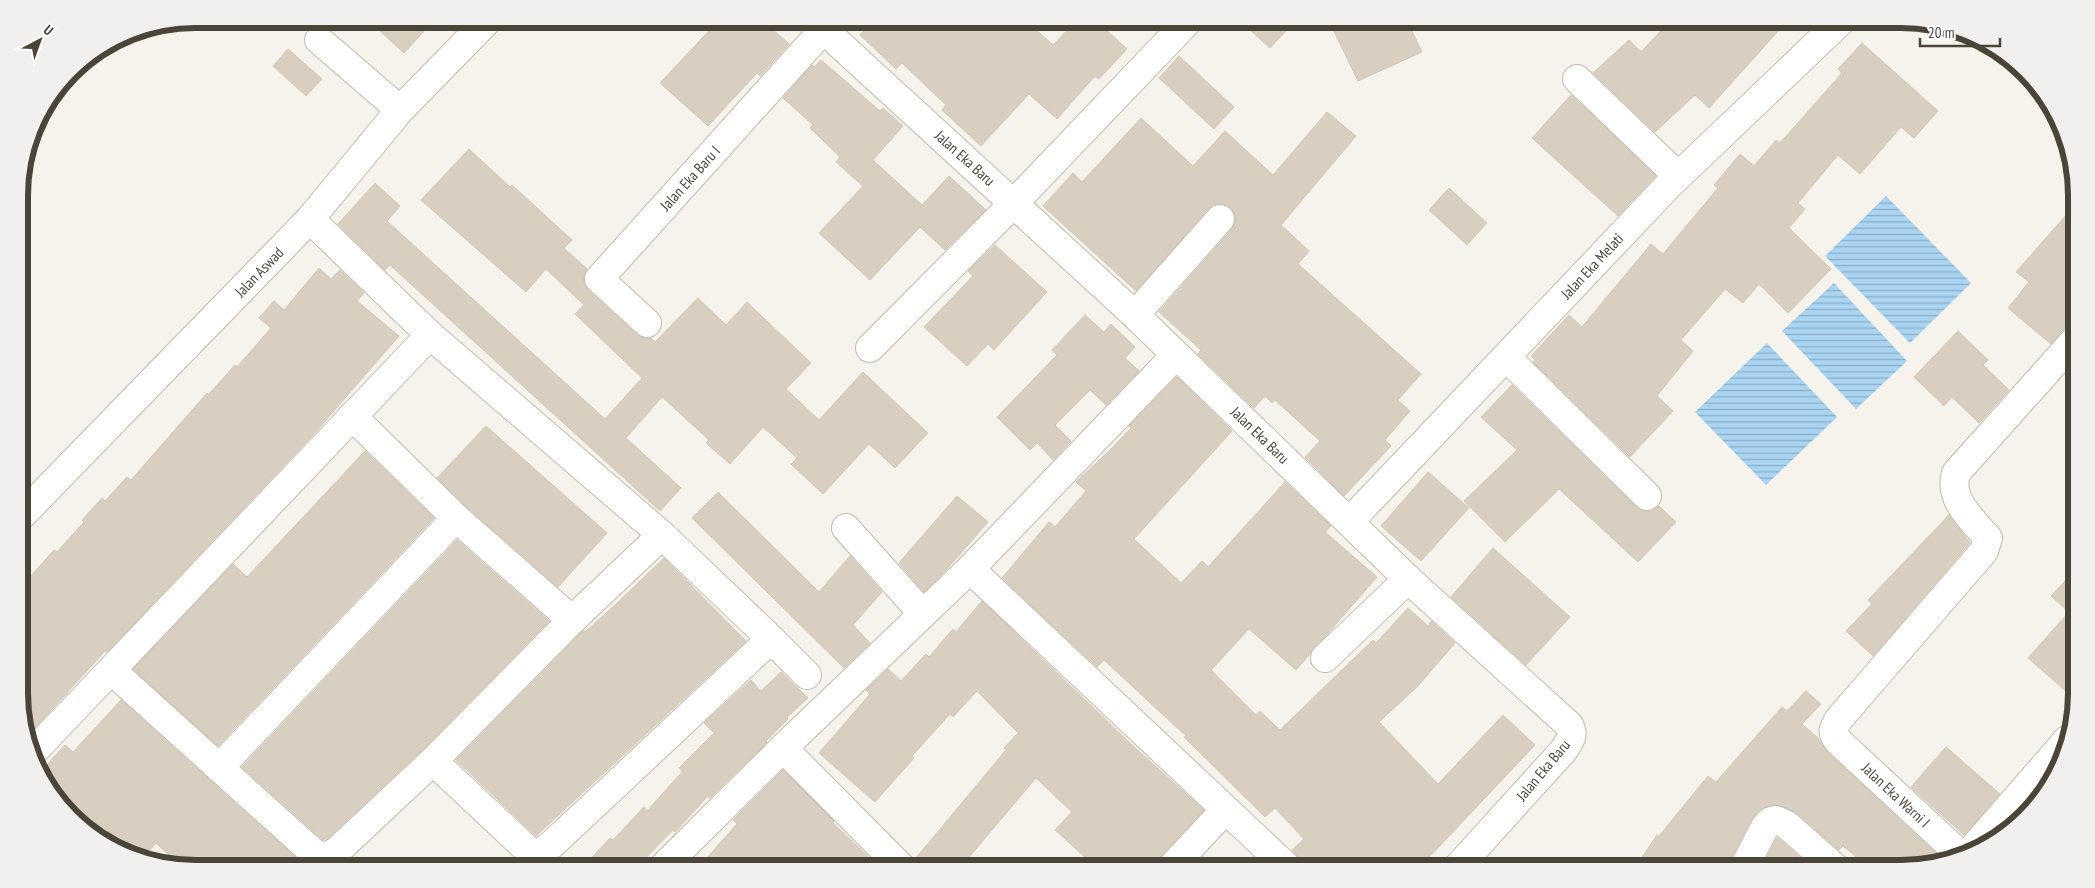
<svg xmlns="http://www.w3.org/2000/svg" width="2095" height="888" viewBox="0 0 2095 888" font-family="'PT Sans Narrow',sans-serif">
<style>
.water{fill:url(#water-rules)}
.building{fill:#d8cfc1;stroke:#d3c7b4}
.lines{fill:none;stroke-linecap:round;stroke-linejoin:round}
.minor-casing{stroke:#c2bbae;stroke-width:30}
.minor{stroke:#fff;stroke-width:28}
.labels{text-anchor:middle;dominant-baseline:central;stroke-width:4.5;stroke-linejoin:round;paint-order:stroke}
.street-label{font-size:15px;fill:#4b4439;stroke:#fff}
.rim{fill:none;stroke:#4b4439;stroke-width:6}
</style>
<defs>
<pattern id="water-rules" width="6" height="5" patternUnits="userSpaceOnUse" patternTransform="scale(1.25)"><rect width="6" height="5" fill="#a9d4f2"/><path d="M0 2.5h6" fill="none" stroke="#8caec5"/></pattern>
</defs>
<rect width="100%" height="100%" fill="#f6f3ec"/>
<!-- water -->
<g class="water">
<path d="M 1886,196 L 1971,283 L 1910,343 L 1825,256 Z"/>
<path d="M 1834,283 L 1907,361 L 1856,409 L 1782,331 Z"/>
<path d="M 1767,343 L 1837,417 L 1766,485 L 1695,412 Z"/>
</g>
<!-- building -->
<g class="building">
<path d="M 367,19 L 435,19 L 404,53 Z"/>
<path d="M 720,19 L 761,19 L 789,44 L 760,76 L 757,73 L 708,126 L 660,83 Z"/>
<path d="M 876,19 L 1024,19 L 1053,45 L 1078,19 L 1094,19 L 1127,49 L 1099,79 L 1095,76 L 1057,119 L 1029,94 L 981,146 L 942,110 L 946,105 L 902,63 L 896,69 L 860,35 Z"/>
<path d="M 1238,19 L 1297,19 L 1270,48 Z"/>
<path d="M 1328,19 L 1406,19 L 1422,52 L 1358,81 Z"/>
<path d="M 1672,19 L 1789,19 L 1709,108 L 1695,95 L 1655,132 L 1593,73 L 1629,40 L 1641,52 Z"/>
<path d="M 1862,43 L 1938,111 L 1914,138 L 1901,127 L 1860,174 L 1838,155 L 1798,203 L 1805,209 L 1789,228 L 1831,269 L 1788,313 L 1759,284 L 1743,303 L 1725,289 L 1681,340 L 1693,351 L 1657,396 L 1673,411 L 1630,457 L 1533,362 L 1535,360 L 1531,356 L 1569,315 L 1582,327 L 1651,244 L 1663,254 L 1718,188 L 1714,185 L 1740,154 L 1754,166 L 1776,140 L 1780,143 L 1842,73 L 1838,69 Z"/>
<path d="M 288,49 L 322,79 L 306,96 L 273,66 Z"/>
<path d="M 1179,56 L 1234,107 L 1214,129 L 1159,78 Z"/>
<path d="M 821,60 L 880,111 L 883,108 L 903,126 L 873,160 L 922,205 L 949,176 L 986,210 L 945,250 L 920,227 L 870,280 L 819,233 L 863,186 L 836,162 L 840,157 L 810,128 L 813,125 L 783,98 L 812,65 L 814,67 Z"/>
<path d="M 1571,95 L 1656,176 L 1618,216 L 1532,138 Z"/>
<path d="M 1327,112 L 1356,136 L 1281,225 L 1309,251 L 1298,264 L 1421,374 L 1398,400 L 1410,411 L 1385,440 L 1391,446 L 1344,496 L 1305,457 L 1320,441 L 1275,400 L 1272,403 L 1265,396 L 1254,408 L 1198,354 L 1201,350 L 1159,312 L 1232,229 L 1235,222 L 1235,215 L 1231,208 L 1223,204 L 1215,204 L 1208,209 L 1136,291 L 1043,206 L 1073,173 L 1082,182 L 1141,118 L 1193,166 L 1225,131 L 1273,175 Z"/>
<path d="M 469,149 L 510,187 L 512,185 L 572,240 L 564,248 L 587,269 L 584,275 L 584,283 L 588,290 L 637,335 L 643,338 L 651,338 L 655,342 L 698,298 L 726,325 L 747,302 L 811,363 L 786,389 L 819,420 L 863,372 L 928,433 L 895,468 L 869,444 L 823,494 L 791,464 L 797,458 L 763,427 L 730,464 L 706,443 L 709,440 L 662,397 L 626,438 L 681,488 L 660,511 L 390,265 L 385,270 L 338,224 L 375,183 L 400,206 L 387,221 L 605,419 L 642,378 L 575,314 L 584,305 L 546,269 L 526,292 L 421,200 Z"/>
<path d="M 1449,188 L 1487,223 L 1467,245 L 1429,210 Z"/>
<path d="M 2075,205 L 2075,325 L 2070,325 L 2064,329 L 2051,344 L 2008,308 L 2029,282 L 2016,272 Z"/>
<path d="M 995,245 L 1047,292 L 994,350 L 988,344 L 967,366 L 924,327 L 973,276 L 968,271 Z"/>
<path d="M 319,268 L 331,279 L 340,270 L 364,293 L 357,301 L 399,336 L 313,435 L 107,652 L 105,651 L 33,730 L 20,717 L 20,588 L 54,550 L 57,552 L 84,522 L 82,520 L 102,498 L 105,501 L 127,477 L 131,480 L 207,393 L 208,395 L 235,365 L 237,367 L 271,328 L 259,318 L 274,301 L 284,310 Z"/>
<path d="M 1085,315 L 1104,332 L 1111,324 L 1135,347 L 1125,358 L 1139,371 L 1106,405 L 1090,390 L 1055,425 L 1071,441 L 1053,460 L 1037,443 L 1030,450 L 997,417 L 1057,355 L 1052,350 Z"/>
<path d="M 1958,331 L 1988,360 L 1983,365 L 2009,390 L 1979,423 L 1952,397 L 1944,406 L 1914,377 Z"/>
<path d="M 1177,377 L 1232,431 L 1134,539 L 1181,583 L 1202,561 L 1208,567 L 1285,482 L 1331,526 L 1325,532 L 1377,577 L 1296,670 L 1249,629 L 1211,670 L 1256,715 L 1260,711 L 1280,730 L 1373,640 L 1376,643 L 1408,608 L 1428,626 L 1431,621 L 1455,643 L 1418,686 L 1379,722 L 1438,784 L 1503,715 L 1535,745 L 1418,869 L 1304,869 L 1300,858 L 1292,850 L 1304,839 L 1275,808 L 1265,817 L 1184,737 L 1186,736 L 1104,660 L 1097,667 L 1002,578 L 1049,522 L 1055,527 L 1086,491 L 1076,482 L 1111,449 L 1131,428 L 1129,426 Z"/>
<path d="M 1512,385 L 1636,507 L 1643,511 L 1651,511 L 1659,506 L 1676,522 L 1638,562 L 1559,489 L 1505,542 L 1464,501 L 1517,450 L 1481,417 Z"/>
<path d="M 486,426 L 607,533 L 558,587 L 467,507 L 437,478 Z"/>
<path d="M 365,451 L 434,518 L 218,746 L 133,669 L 233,564 L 247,577 Z"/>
<path d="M 1428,472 L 1469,508 L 1421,561 L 1381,526 Z"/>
<path d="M 718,492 L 819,592 L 850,556 L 882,592 L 853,625 L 870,643 L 844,668 L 692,518 Z"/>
<path d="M 957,496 L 988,522 L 947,569 L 924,592 L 899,563 Z"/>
<path d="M 1949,515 L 1970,543 L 1873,656 L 1846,631 L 1872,604 L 1868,600 Z"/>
<path d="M 457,540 L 549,621 L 421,751 L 329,837 L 323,840 L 242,767 Z"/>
<path d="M 1493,548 L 1570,617 L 1526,665 L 1451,597 Z"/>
<path d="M 664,558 L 746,641 L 536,836 L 456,760 L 583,631 L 586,631 L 614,606 Z"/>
<path d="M 2076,569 L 2076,694 L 2075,699 L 2028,658 L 2069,612 L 2051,596 Z"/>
<path d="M 982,601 L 1133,746 L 1204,810 L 1159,858 L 1155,869 L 1098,869 L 1055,830 L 1072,812 L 1036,778 L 959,869 L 918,869 L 915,859 L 1006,750 L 1004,748 L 1018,733 L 977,691 L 953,717 L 950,714 L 912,756 L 914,758 L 875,802 L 819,753 L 870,694 L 866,690 L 888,669 L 901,681 L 926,654 L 929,657 L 953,629 L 956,632 Z"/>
<path d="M 781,672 L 808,698 L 787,717 L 788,719 L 766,741 L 767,742 L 710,798 L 708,796 L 675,832 L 673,830 L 635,869 L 581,869 L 610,838 L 613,840 L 644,807 L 647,811 L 683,771 L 679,768 L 714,733 L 704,723 L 751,680 L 761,691 Z"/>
<path d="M 1806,691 L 1821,704 L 1802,724 L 1817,737 L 1827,752 L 1938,855 L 1930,865 L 1912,869 L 1871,869 L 1843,846 L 1839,850 L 1797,813 L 1782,806 L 1774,805 L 1760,810 L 1751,820 L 1729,862 L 1727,869 L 1634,869 L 1657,835 L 1659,836 L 1708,776 L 1716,782 L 1782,707 L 1787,711 Z"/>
<path d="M 121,700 L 305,866 L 311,869 L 194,869 L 182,867 L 156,843 L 142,859 L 127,856 L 55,801 L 45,777 L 50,771 L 46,766 L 65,745 L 73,752 Z"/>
<path d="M 1946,747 L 2000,794 L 1964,835 L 1911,787 Z"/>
<path d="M 783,770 L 834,821 L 833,823 L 881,869 L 697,869 L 737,824 L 733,820 Z"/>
<path d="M 1777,838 L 1778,838 L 1813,869 L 1761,869 Z"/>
</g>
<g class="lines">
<!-- minor casing -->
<g class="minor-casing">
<g id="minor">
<path d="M 812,19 L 1135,315 L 1408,579 L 1569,725 C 1575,736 1569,742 1563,751 L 1456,869"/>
<path d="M 319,40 L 400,110"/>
<path d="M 1577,79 L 1678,176"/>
<path d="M 310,219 L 430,335 L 662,535 L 771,639 L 563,834 C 554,842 542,857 529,851 L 433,761"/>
<path d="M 1135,315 L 1220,219"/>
<path d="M 647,323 L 599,279 L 833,19"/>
<path d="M 870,348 L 1014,203 L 1190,19"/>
<path d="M 1506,357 L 1647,496"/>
<path d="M 20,517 L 310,219 L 400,110 L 489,19"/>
<path d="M 1350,521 L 1668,186 L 1843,19"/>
<path d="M 846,528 L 923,614"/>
<path d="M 970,569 L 1289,869"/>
<path d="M 572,620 L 662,535"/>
<path d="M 771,639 L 807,675"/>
<path d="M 1325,658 L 1408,579"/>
<path d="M 111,670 L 315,854 L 326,857 L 338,850 L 433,761 L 572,620 L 456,518 L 352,416"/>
<path d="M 783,748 L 903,869"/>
<path d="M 34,751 L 430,335"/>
<path d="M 219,768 L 456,518"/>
<path d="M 1969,853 L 2067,740"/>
<path d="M 1963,857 L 1838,741 C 1831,732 1833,729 1839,719 L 1984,551 L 1988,538 C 1972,520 1948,499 1956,473 L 2075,340"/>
<path d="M 661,869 L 783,748 L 970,569 L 1176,355"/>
<path d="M 1170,869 L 1225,810"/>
<path d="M 1743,869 L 1765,827 L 1771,821 L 1776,820 L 1787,825 L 1837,869"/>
</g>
</g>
<!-- minor -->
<use href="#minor" class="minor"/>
</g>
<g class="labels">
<!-- street labels -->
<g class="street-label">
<text transform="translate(965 158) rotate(42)">Jalan Eka Baru</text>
<text transform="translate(690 178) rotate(-48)">Jalan Eka Baru I</text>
<text transform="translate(1592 266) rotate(-47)">Jalan Eka Melati</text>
<text transform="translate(259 272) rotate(-46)">Jalan Aswad</text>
<text transform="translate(1260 435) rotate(44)">Jalan Eka Baru</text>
<text transform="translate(1543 770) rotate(-50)">Jalan Eka Baru</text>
<text transform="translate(1896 795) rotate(43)">Jalan Eka Warni I</text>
</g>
</g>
<!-- crop -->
<path d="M0 0H2095V888H0ZM195 28H1901A167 167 0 0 1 2068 195V693A167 167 0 0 1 1901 860H195A167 167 0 0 1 28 693V195A167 167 0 0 1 195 28Z" fill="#f1f0ef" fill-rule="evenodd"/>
<path class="rim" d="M195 28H1901A167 167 0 0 1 2068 195V693A167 167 0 0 1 1901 860H195A167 167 0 0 1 28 693V195A167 167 0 0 1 195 28Z"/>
<!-- north arrow -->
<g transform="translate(40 40) rotate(41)" stroke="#ffffff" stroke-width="4" paint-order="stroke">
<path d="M0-4L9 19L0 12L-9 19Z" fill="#4b4439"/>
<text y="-8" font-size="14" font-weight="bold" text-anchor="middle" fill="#4b4439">U</text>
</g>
<!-- scale -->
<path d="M1920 38v8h80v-8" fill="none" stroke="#4b4439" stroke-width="2.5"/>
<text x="1928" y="38" font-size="15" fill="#4b4439" stroke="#ffffff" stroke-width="4" paint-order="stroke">20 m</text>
</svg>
